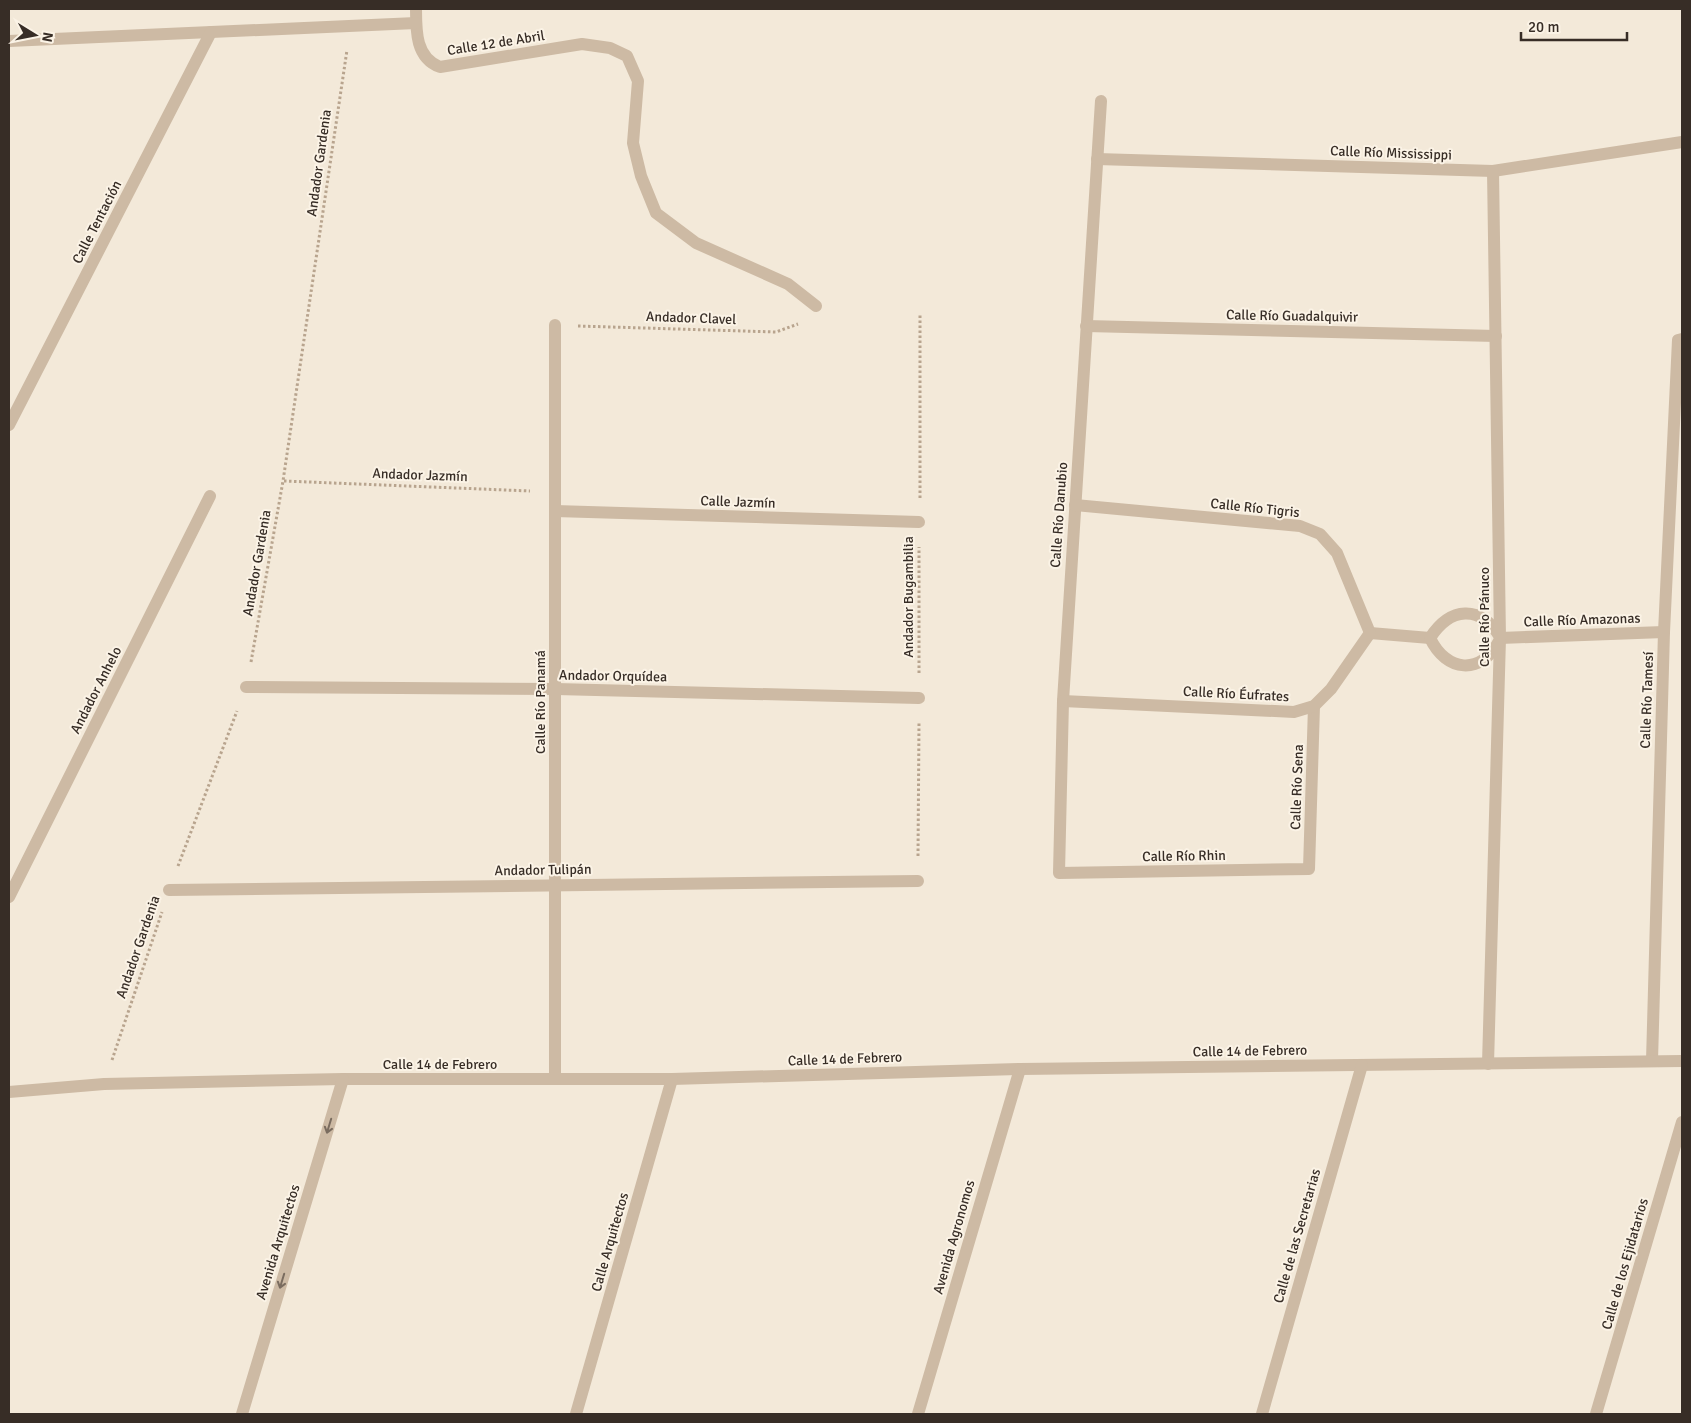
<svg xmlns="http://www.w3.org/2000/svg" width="1691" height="1423" viewBox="0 0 1691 1423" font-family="Signika,sans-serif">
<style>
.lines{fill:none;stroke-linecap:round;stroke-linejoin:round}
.path{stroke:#b8a48e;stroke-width:3;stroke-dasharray:2.5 2.5;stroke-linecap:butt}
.minor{stroke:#cdbaa4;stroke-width:12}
.oneway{stroke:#7a6c5f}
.labels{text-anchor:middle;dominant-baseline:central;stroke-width:4;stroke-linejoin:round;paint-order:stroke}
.street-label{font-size:14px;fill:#372d26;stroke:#fbf3e6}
</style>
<rect width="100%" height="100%" fill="#f3e9d9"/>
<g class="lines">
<!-- path -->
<g class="path">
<path d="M 578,326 L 776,332 L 798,324"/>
<path d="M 284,481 L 530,491"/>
<path d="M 920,498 L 920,313"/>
<path d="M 251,662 L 283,481 L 347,50"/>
<path d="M 919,673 L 919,547"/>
<path d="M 918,856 L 919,722"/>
<path d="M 178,866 L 237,711"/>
<path d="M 112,1060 L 162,912"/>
</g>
<!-- minor -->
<g class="minor">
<path d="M 416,9 C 416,32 416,58 440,67 L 582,44 L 610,48 L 627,56 L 638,81 L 633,143 L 641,176 L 656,213 L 696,243 L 788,284 L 816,306"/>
<path d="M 9,41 L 416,23"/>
<path d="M 1101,101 L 1063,701 L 1059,873 L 1309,869 L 1314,706"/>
<path d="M 1097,159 L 1493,171 L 1682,142"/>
<path d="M 1086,326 L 1496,336"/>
<path d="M 9,425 L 211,32"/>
<path d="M 1075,505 L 1300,526 L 1320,534 L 1337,553 L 1370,633"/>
<path d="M 555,511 L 919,522"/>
<path d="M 1370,633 L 1430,638"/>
<path d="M 1430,638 C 1446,672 1481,676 1499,641"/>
<path d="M 1430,638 C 1450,607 1480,604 1500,637"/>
<path d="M 1500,638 L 1664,632"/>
<path d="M 246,687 L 556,689 L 919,698"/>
<path d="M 1063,701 L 1294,712 L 1314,706 L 1331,689 L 1370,633"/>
<path d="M 169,890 L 918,881"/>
<path d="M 9,897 L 210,496"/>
<path d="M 1652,1061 L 1664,632 L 1678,340 L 1682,339"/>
<path d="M 1488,1064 L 1500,638 L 1493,171"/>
<path d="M 555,1079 L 555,325"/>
<path d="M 9,1092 L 104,1084 L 343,1079 L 672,1079 L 1020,1069 L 1682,1061"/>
<path d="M 242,1414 L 343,1079"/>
<path d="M 576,1414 L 672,1079"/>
<path d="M 918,1414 L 1020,1069"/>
<path d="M 1262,1414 L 1362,1065"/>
<path d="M 1596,1414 L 1682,1122"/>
</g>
</g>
<!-- one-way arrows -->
<defs><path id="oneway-shaft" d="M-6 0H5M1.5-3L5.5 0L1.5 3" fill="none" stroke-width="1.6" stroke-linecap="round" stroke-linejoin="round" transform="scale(1.25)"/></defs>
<g class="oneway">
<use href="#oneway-shaft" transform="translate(329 1126) rotate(107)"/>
<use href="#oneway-shaft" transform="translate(282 1281) rotate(107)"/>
</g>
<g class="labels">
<!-- street labels -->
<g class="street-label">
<text transform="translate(496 43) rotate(-9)">Calle 12 de Abril</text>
<text transform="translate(1391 153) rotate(2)">Calle Río Mississippi</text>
<text transform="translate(319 163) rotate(-82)">Andador Gardenia</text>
<text transform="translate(97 222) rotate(-63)">Calle Tentación</text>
<text transform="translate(1292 316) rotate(1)">Calle Río Guadalquivir</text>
<text transform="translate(691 318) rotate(2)">Andador Clavel</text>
<text transform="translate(420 475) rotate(2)">Andador Jazmín</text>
<text transform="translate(738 502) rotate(2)">Calle Jazmín</text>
<text transform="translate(1255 508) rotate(6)">Calle Río Tigris</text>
<text transform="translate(1059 515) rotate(-86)">Calle Río Danubio</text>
<text transform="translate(257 563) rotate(-80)">Andador Gardenia</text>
<text transform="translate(908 597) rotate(-90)">Andador Bugambilia</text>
<text transform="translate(1484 617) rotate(-90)">Calle Río Pánuco</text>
<text transform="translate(1582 620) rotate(-2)">Calle Río Amazonas</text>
<text transform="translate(613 676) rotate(1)">Andador Orquídea</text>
<text transform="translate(96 690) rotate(-63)">Andador Anhelo</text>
<text transform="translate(1236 694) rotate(3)">Calle Río Éufrates</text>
<text transform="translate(1647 700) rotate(-88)">Calle Río Tamesí</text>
<text transform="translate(540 702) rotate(-90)">Calle Río Panamá</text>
<text transform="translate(1297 787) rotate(-88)">Calle Río Sena</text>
<text transform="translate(1184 856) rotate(-1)">Calle Río Rhin</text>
<text transform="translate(543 870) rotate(-1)">Andador Tulipán</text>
<text transform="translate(138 947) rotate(-71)">Andador Gardenia</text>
<text transform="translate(1250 1051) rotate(-1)">Calle 14 de Febrero</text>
<text transform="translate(845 1059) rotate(-2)">Calle 14 de Febrero</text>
<text x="440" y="1064">Calle 14 de Febrero</text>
<text transform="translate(1297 1236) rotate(-74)">Calle de las Secretarias</text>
<text transform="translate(954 1237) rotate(-74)">Avenida Agronomos</text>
<text transform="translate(278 1242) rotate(-73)">Avenida Arquitectos</text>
<text transform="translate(610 1242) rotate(-74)">Calle Arquitectos</text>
<text transform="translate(1625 1264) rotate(-74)">Calle de los Ejidatarios</text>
</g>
</g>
<!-- border -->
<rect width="1691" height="1423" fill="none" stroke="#372d26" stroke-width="20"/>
<!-- north arrow -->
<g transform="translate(35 35) rotate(100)" stroke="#fbf3e6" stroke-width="4" paint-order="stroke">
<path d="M0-4L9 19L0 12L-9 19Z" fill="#372d26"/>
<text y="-8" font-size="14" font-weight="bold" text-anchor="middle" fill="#372d26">N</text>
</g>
<!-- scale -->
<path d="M1521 32v8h106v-8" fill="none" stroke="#372d26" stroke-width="2.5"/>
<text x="1528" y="32" font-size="15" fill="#372d26" stroke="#fbf3e6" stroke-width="4" paint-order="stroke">20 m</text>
</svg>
